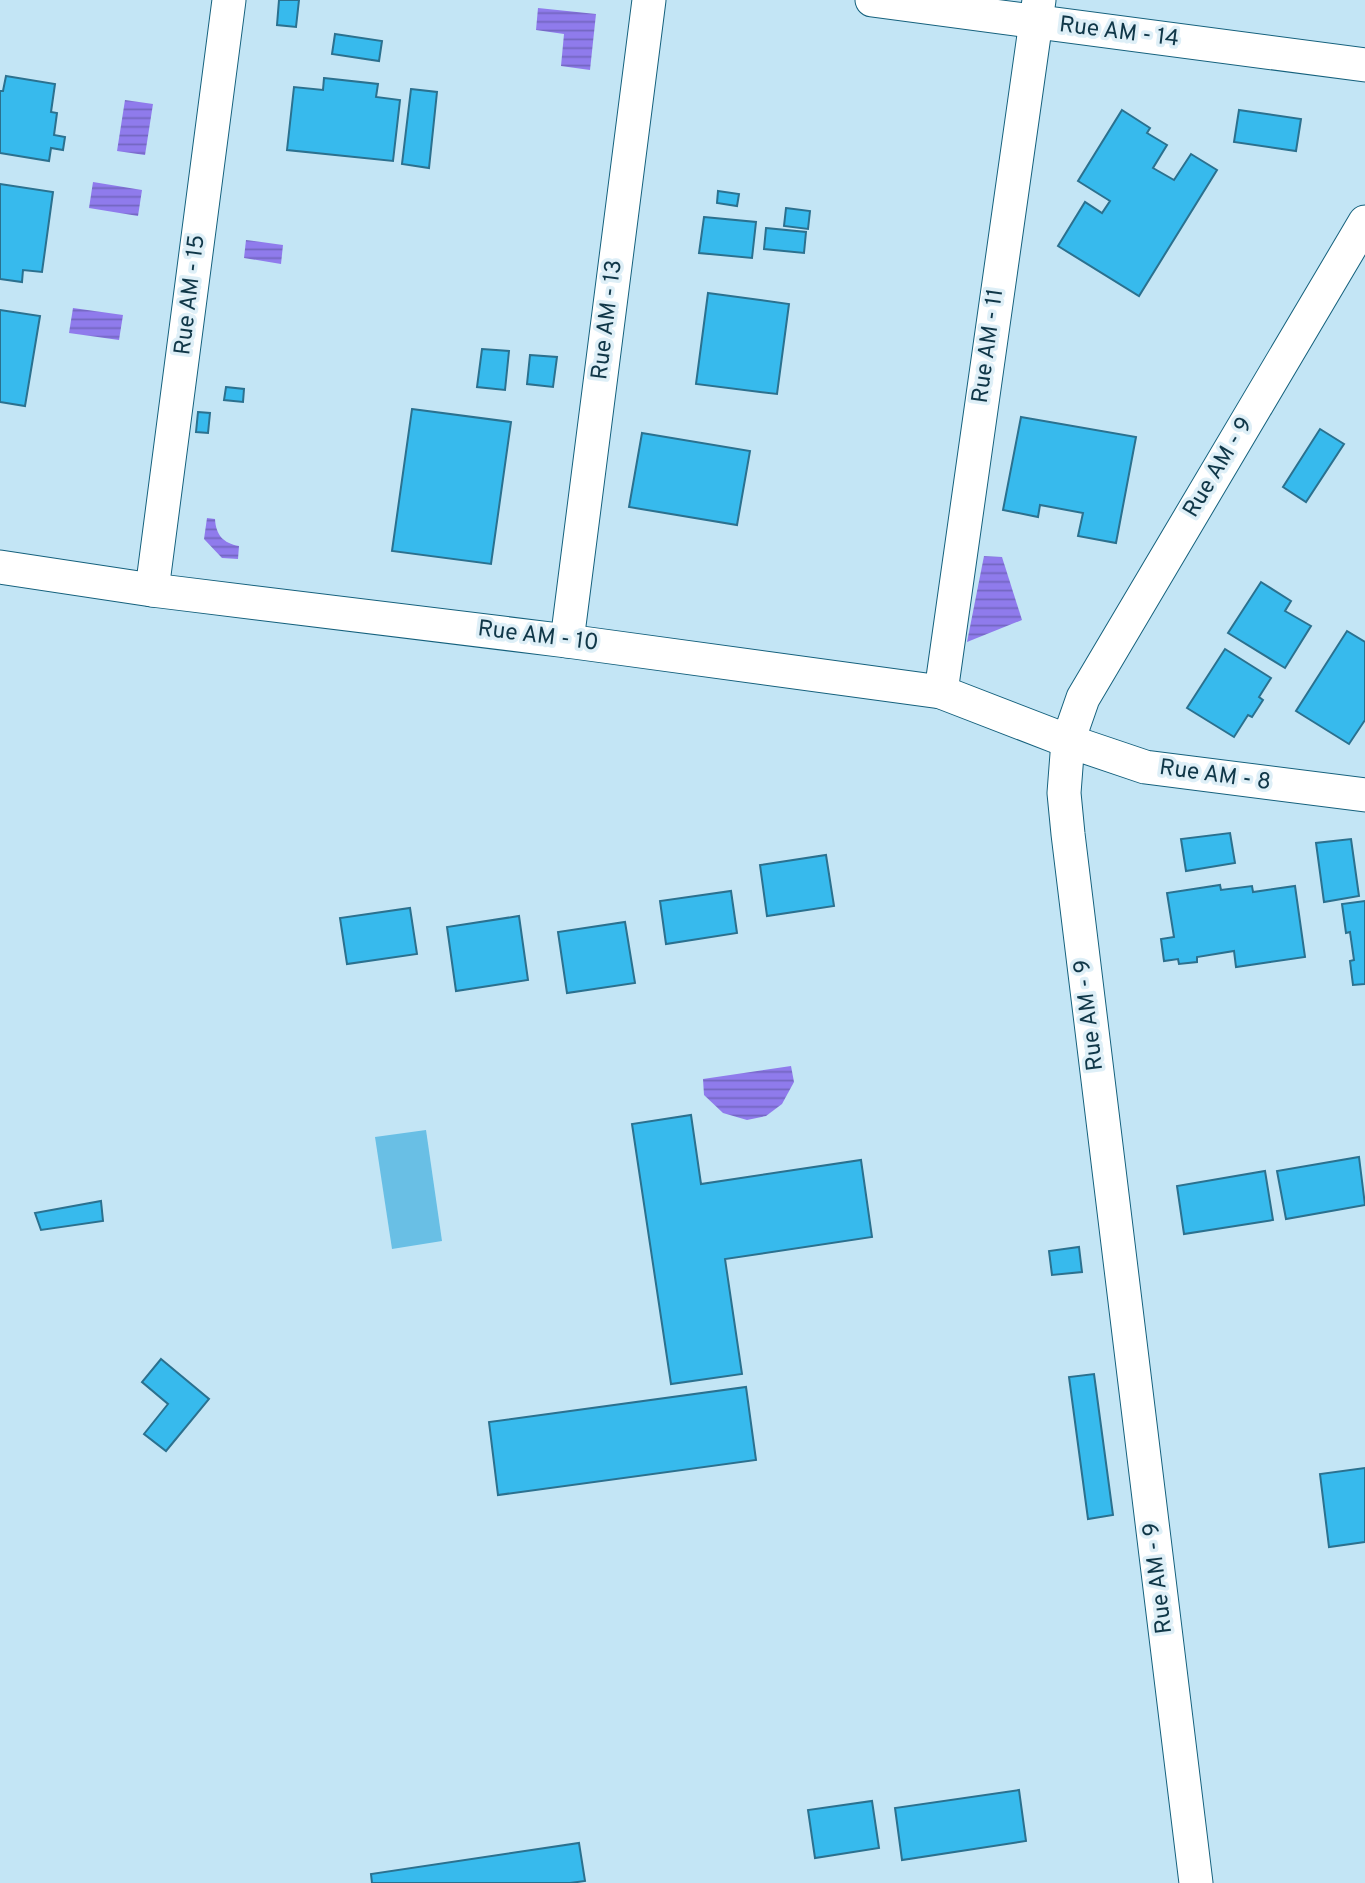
<svg xmlns="http://www.w3.org/2000/svg" width="1365" height="1883" viewBox="0 0 1365 1883" font-family="Overpass,sans-serif">
<style>
.park{fill:#69bfe5}
.water{fill:url(#water-rules)}
.building{fill:#37baed;stroke:#2b718f;stroke-width:2}
.lines{fill:none;stroke-linecap:round;stroke-linejoin:round}
.street-casing{stroke:#15617d;stroke-width:35}
.street{stroke:#fff;stroke-width:33}
.labels{text-anchor:middle;dominant-baseline:central;stroke-width:7;stroke-linejoin:round;paint-order:stroke}
.street-label{font-size:23px;fill:#103748;stroke:#deeff7}
</style>
<defs>
<pattern id="water-rules" width="6" height="5" patternUnits="userSpaceOnUse" patternTransform="scale(1.75)"><rect width="6" height="5" fill="#8f7bec"/><path d="M0 2.5h6" fill="none" stroke="#7366c1"/></pattern>
</defs>
<rect width="100%" height="100%" fill="#c3e5f5"/>
<!-- park -->
<path class="park" d="M 426,1130 L 442,1241 L 392,1249 L 375,1137 Z"/>
<!-- water -->
<g class="water">
<path d="M 538,8 L 596,14 L 590,70 L 561,66 L 564,34 L 536,30 Z"/>
<path d="M 125,100 L 153,104 L 145,155 L 117,151 Z"/>
<path d="M 93,182 L 142,190 L 138,216 L 89,208 Z"/>
<path d="M 246,240 L 283,245 L 281,264 L 244,258 Z"/>
<path d="M 73,308 L 123,315 L 119,340 L 69,333 Z"/>
<path d="M 207,518 L 215,519 C 216,535 223,543 239,546 L 238,559 L 222,558 L 204,539 Z"/>
<path d="M 984,556 L 1002,557 L 1022,620 L 967,642 Z"/>
<path d="M 791,1066 L 794,1082 L 782,1104 L 766,1116 L 747,1120 L 723,1113 L 704,1095 L 703,1079 Z"/>
</g>
<!-- building -->
<g class="building">
<path d="M 279,0 L 299,0 L 296,27 L 277,25 Z"/>
<path d="M 335,34 L 382,41 L 379,61 L 332,54 Z"/>
<path d="M 6,76 L 55,84 L 51,112 L 57,113 L 54,135 L 65,137 L 63,150 L 51,148 L 49,161 L 0,153 L 0,91 L 3,91 Z"/>
<path d="M 324,78 L 378,84 L 376,97 L 400,100 L 393,161 L 287,150 L 294,87 L 323,90 Z"/>
<path d="M 411,89 L 437,92 L 429,168 L 402,164 Z"/>
<path d="M 1122,110 L 1150,128 L 1147,133 L 1167,145 L 1153,168 L 1174,180 L 1191,154 L 1217,170 L 1139,296 L 1058,246 L 1085,202 L 1102,213 L 1110,201 L 1078,181 Z"/>
<path d="M 1239,110 L 1301,119 L 1296,151 L 1234,142 Z"/>
<path d="M 0,184 L 53,192 L 42,272 L 23,270 L 22,282 L 0,279 Z"/>
<path d="M 718,191 L 739,194 L 737,206 L 717,203 Z"/>
<path d="M 786,208 L 810,211 L 808,229 L 784,226 Z"/>
<path d="M 704,217 L 756,222 L 752,258 L 699,253 Z"/>
<path d="M 766,228 L 806,232 L 804,253 L 764,249 Z"/>
<path d="M 708,293 L 789,304 L 777,394 L 696,384 Z"/>
<path d="M 0,310 L 40,316 L 25,406 L 0,402 Z"/>
<path d="M 482,349 L 509,351 L 505,390 L 477,387 Z"/>
<path d="M 530,355 L 557,357 L 553,387 L 527,384 Z"/>
<path d="M 226,387 L 244,389 L 243,402 L 224,400 Z"/>
<path d="M 412,409 L 511,422 L 491,564 L 392,551 Z"/>
<path d="M 198,412 L 210,413 L 208,433 L 196,432 Z"/>
<path d="M 1021,417 L 1136,437 L 1116,543 L 1078,536 L 1083,513 L 1040,505 L 1038,517 L 1003,510 Z"/>
<path d="M 1320,429 L 1344,444 L 1306,502 L 1283,487 Z"/>
<path d="M 642,433 L 750,451 L 737,525 L 629,507 Z"/>
<path d="M 1261,582 L 1291,601 L 1285,611 L 1311,626 L 1285,668 L 1228,633 Z"/>
<path d="M 1347,631 L 1365,642 L 1365,720 L 1349,744 L 1296,711 Z"/>
<path d="M 1225,649 L 1271,678 L 1259,697 L 1263,700 L 1252,717 L 1248,715 L 1234,737 L 1187,708 Z"/>
<path d="M 1230,833 L 1235,863 L 1186,871 L 1181,839 Z"/>
<path d="M 1351,839 L 1359,896 L 1324,902 L 1316,843 Z"/>
<path d="M 826,855 L 834,906 L 767,916 L 760,865 Z"/>
<path d="M 1220,885 L 1221,890 L 1252,886 L 1253,892 L 1295,886 L 1305,957 L 1236,967 L 1234,951 L 1197,957 L 1197,962 L 1179,964 L 1178,959 L 1164,961 L 1161,939 L 1174,937 L 1167,893 Z"/>
<path d="M 731,891 L 737,933 L 666,944 L 660,901 Z"/>
<path d="M 1365,901 L 1365,984 L 1353,985 L 1350,961 L 1354,960 L 1350,932 L 1346,933 L 1342,904 Z"/>
<path d="M 410,908 L 417,954 L 347,964 L 340,918 Z"/>
<path d="M 519,916 L 528,980 L 456,991 L 447,927 Z"/>
<path d="M 625,922 L 635,983 L 567,993 L 558,932 Z"/>
<path d="M 691,1115 L 701,1184 L 861,1160 L 872,1237 L 725,1259 L 742,1374 L 671,1384 L 632,1124 Z"/>
<path d="M 1359,1157 L 1365,1205 L 1286,1219 L 1277,1171 Z"/>
<path d="M 1265,1171 L 1273,1220 L 1184,1234 L 1177,1186 Z"/>
<path d="M 101,1201 L 103,1221 L 41,1230 L 35,1213 Z"/>
<path d="M 1079,1247 L 1082,1272 L 1052,1275 L 1049,1251 Z"/>
<path d="M 161,1359 L 209,1399 L 166,1451 L 144,1434 L 168,1404 L 142,1382 Z"/>
<path d="M 1094,1374 L 1113,1515 L 1088,1519 L 1069,1377 Z"/>
<path d="M 746,1387 L 756,1460 L 498,1495 L 489,1422 Z"/>
<path d="M 1365,1468 L 1365,1542 L 1329,1547 L 1320,1474 Z"/>
<path d="M 1019,1790 L 1026,1841 L 902,1860 L 895,1808 Z"/>
<path d="M 872,1801 L 879,1848 L 815,1858 L 808,1810 Z"/>
<path d="M 579,1843 L 585,1881 L 570,1883 L 372,1883 L 371,1874 Z"/>
</g>
<g class="lines">
<!-- street casing -->
<g class="street-casing">
<g id="street">
<path d="M 872,0 L 1365,65"/>
<path d="M 0,567 L 152,590 L 567,641 L 941,692 L 1068,741 L 1145,767 L 1365,795"/>
<path d="M 152,590 L 229,0"/>
<path d="M 567,641 L 649,0"/>
<path d="M 941,692 L 1039,0"/>
<path d="M 1196,1883 L 1068,834 L 1064,793 L 1068,741 L 1083,698 L 1365,222"/>
</g>
</g>
<!-- street -->
<use href="#street" class="street"/>
</g>
<g class="labels">
<!-- street labels -->
<g class="street-label">
<text transform="translate(1119 33) rotate(7)">Rue AM - 14</text>
<text transform="translate(191 295) rotate(-83)">Rue AM - 15</text>
<text transform="translate(608 320) rotate(-83)">Rue AM - 13</text>
<text transform="translate(989 346) rotate(-82)">Rue AM - 11</text>
<text transform="translate(1219 468) rotate(-59)">Rue AM - 9</text>
<text transform="translate(538 637) rotate(7)">Rue AM - 10</text>
<text transform="translate(1215 776) rotate(8)">Rue AM - 8</text>
<text transform="translate(1090 1015) rotate(-97)">Rue AM - 9</text>
<text transform="translate(1159 1578) rotate(-97)">Rue AM - 9</text>
</g>
</g>
</svg>
